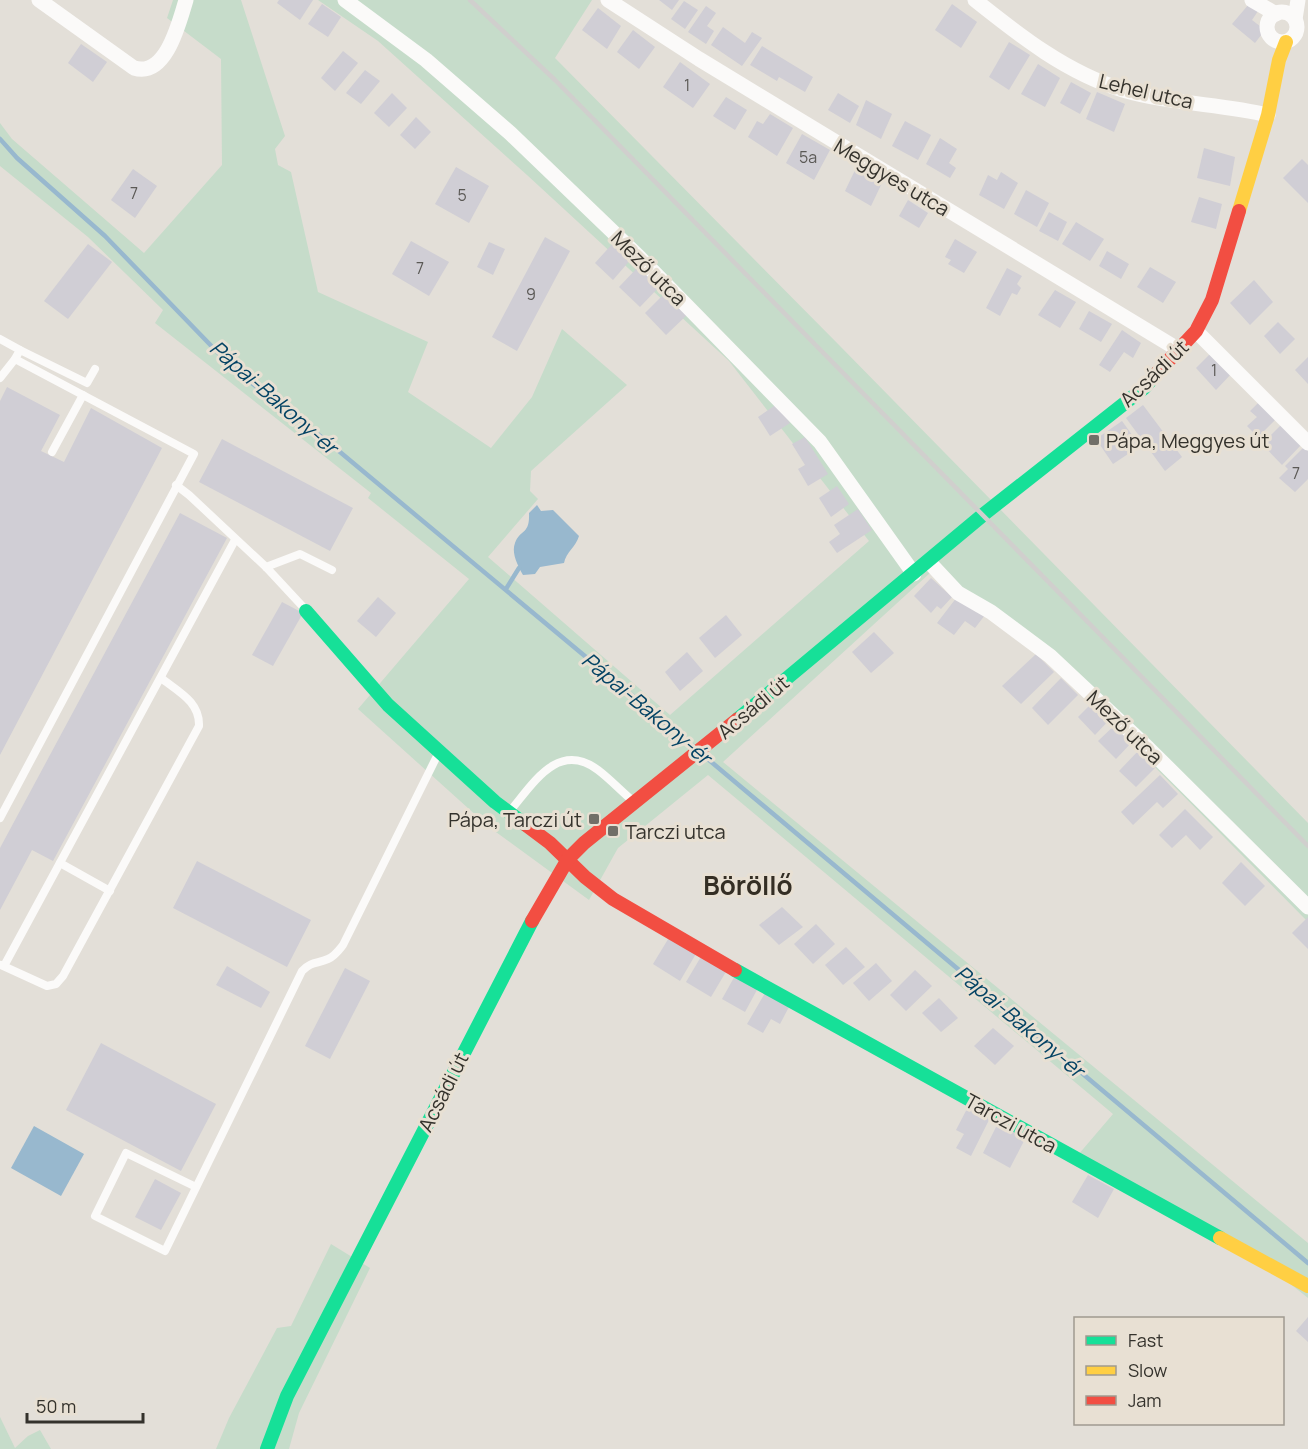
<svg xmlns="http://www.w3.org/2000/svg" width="1308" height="1449" viewBox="0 0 1308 1449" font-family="Manrope,sans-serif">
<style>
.green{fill:#c6dcca}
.water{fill:#98b8ce}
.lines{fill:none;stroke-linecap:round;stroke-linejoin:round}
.stream{stroke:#98b8ce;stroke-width:4.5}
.building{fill:#d0ced5}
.lane{stroke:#fbfaf9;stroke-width:8}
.street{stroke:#fbfaf9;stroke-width:15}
.fast{stroke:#16e098;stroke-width:14}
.slow{stroke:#ffcf43;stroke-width:14}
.jam{stroke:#f24e42;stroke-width:14}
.rail{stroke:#d0cfcd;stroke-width:4.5}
.poi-dot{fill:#716f68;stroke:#e8e0d3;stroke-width:2}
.labels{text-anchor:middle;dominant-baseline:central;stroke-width:6;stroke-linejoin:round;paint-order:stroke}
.number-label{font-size:16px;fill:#5b5956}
.street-label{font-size:20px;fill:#34322c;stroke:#e8e0d3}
.poi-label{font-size:20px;fill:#34322c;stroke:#e8e0d3;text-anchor:start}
.water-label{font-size:21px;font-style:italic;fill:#044364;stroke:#e8e0d3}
.district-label{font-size:26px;font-weight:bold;fill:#342e24;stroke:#e8e0d3}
</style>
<rect width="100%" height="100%" fill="#e3dfd8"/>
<!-- green -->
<g class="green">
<path d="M 173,0 L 241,0 L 285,136 L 275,149 L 278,165 L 291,172 L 318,292 L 428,342 L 408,392 L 491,448 L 532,397 L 562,329 L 627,385 L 531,471 L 530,491 L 538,499 L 488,557 L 670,715 L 869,541 L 729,361 L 527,175 L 378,41 L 318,0 L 592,0 L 555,58 L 840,346 L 1308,823 L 1308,922 L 1054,665 L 930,573 L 723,762 L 1308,1243 L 1308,1298 L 1288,1282 L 1072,1162 L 1113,1114 L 708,775 L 618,848 L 589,900 L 489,827 L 358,709 L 469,579 L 368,498 L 371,493 L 155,323 L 163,310 L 88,237 L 0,166 L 0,123 L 12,139 L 144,253 L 222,165 L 221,59 L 167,18 Z"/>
<path d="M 331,1244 L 370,1268 L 299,1413 L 289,1449 L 216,1449 L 229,1418 L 277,1328 L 291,1326 Z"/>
<path d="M 0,1417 L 15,1448 L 28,1436 L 40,1430 L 51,1449 L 0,1449 Z"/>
</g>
<!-- water -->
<g class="water">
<path d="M 537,505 L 541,511 L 553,510 L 579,536 C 576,547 566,552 564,563 L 540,567 L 535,574 L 523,575 C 518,566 511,553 515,543 C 520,529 530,535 529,513 Z"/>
<path d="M 34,1126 L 84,1154 L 61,1196 L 11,1168 Z"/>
</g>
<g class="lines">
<!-- stream -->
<g class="stream">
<path d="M 0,139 L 17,158 L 105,236 L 224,359 L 245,378 L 328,442 L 694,747"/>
<path d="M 506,589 L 519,568"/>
<path d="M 703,755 L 1308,1263"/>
</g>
</g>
<!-- building -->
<g class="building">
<path d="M 279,0 L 313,0 L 300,20 L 277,3 Z"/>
<path d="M 659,0 L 679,0 L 672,10 Z"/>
<path d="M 684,1 L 698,10 L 685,29 L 671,19 Z"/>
<path d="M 322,4 L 341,17 L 328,37 L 308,24 Z"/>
<path d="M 952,4 L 977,22 L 961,48 L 935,30 Z"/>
<path d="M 1249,4 L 1258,11 L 1252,20 L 1265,30 L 1255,43 L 1232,24 Z"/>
<path d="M 706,6 L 716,13 L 707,26 L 714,31 L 706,44 L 688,32 Z"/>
<path d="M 598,8 L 621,26 L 607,49 L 582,30 Z"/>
<path d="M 723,27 L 745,43 L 752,32 L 762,38 L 742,66 L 711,45 Z"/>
<path d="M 633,30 L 655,47 L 639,69 L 617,52 Z"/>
<path d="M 1009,42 L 1030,55 L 1009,90 L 989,77 Z"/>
<path d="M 81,44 L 107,62 L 93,82 L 68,63 Z"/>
<path d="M 762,46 L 813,77 L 805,92 L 779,77 L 777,81 L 750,65 Z"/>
<path d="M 343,51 L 358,63 L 335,91 L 321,78 Z"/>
<path d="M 680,62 L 710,84 L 693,108 L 663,87 Z"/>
<path d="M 1038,64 L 1060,78 L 1045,107 L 1021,94 Z"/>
<path d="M 365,70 L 380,81 L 361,104 L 346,93 Z"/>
<path d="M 1071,82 L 1091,93 L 1080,114 L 1060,103 Z"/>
<path d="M 1097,92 L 1125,104 L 1114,132 L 1086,119 Z"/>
<path d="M 392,93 L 407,108 L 389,127 L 374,113 Z"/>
<path d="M 838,93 L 859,106 L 850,123 L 828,110 Z"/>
<path d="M 726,97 L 747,110 L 735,130 L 713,116 Z"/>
<path d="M 866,100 L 892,114 L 881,139 L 856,125 Z"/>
<path d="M 770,114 L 793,128 L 777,156 L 748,137 L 757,121 L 763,124 Z"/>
<path d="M 416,117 L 431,132 L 415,149 L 400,135 Z"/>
<path d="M 905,121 L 931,135 L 918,160 L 892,146 Z"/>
<path d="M 802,134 L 830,150 L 814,180 L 786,163 Z"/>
<path d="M 940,138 L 957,149 L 949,163 L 956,168 L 950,178 L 926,164 Z"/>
<path d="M 1204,148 L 1235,157 L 1230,186 L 1197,178 Z"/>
<path d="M 1302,159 L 1308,165 L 1308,203 L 1283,178 Z"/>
<path d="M 456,167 L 489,186 L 469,223 L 435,204 Z"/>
<path d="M 856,168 L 882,183 L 871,206 L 845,191 Z"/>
<path d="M 133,169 L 157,186 L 135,218 L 111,200 Z"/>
<path d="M 1001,172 L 1018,183 L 1004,209 L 979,195 L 988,175 L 997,180 Z"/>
<path d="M 1026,190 L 1049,203 L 1037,227 L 1014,214 Z"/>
<path d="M 1199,197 L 1222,204 L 1216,229 L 1191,222 Z"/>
<path d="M 908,200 L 928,213 L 919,228 L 899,216 Z"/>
<path d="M 1049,212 L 1067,222 L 1058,241 L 1039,231 Z"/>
<path d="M 1076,222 L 1104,239 L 1090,261 L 1062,244 Z"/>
<path d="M 545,237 L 570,251 L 517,351 L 492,337 Z"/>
<path d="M 955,239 L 977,252 L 964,273 L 948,264 L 951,260 L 945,257 Z"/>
<path d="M 411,241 L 449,262 L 429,296 L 392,274 Z"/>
<path d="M 489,242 L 505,249 L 493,275 L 477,267 Z"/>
<path d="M 614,242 L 632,258 L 613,280 L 595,263 Z"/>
<path d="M 88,244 L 112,262 L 68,319 L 44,301 Z"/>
<path d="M 1107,251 L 1129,264 L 1121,279 L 1099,266 Z"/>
<path d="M 639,266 L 660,286 L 640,307 L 619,287 Z"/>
<path d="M 1150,267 L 1176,282 L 1163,303 L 1137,287 Z"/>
<path d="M 1007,268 L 1022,276 L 1017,284 L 1021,288 L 1017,295 L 1012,293 L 1000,316 L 986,308 Z"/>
<path d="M 1254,280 L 1273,302 L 1250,325 L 1230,303 Z"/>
<path d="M 1055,290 L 1076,302 L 1060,328 L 1038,315 Z"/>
<path d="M 666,292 L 688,314 L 666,335 L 645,313 Z"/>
<path d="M 1089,311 L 1112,324 L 1101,342 L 1079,329 Z"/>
<path d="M 1278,322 L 1295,339 L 1280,354 L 1264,336 Z"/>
<path d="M 1122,330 L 1141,343 L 1133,358 L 1124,352 L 1110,372 L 1099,365 Z"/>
<path d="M 1212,352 L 1232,373 L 1216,390 L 1196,368 Z"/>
<path d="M 1308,357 L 1308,384 L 1295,370 Z"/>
<path d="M 7,387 L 60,415 L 41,451 L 64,462 L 91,408 L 162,448 L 0,755 L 0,401 Z"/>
<path d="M 1260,401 L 1277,418 L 1258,437 L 1247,426 L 1257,417 L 1250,411 Z"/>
<path d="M 777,404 L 790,423 L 770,436 L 758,417 Z"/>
<path d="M 1143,405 L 1182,457 L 1165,471 L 1126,418 Z"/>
<path d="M 1122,421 L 1140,446 L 1113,464 L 1096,439 Z"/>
<path d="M 1282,424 L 1302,444 L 1282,465 L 1262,444 Z"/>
<path d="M 805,437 L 828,474 L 808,486 L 798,469 L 805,465 L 792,444 Z"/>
<path d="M 222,439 L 353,508 L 330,551 L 199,482 Z"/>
<path d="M 1304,447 L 1308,451 L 1308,479 L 1295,492 L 1279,478 L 1288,469 L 1285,466 Z"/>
<path d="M 837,486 L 849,504 L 831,517 L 819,498 Z"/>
<path d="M 858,509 L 872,530 L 837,553 L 829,542 L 840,534 L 834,525 Z"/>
<path d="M 180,513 L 227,538 L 53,861 L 32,850 L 0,910 L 0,848 Z"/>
<path d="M 931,578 L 952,597 L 941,609 L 937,606 L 931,613 L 914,596 Z"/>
<path d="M 378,597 L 396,613 L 376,637 L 357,621 Z"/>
<path d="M 957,597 L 985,615 L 975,628 L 965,621 L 954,635 L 937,623 Z"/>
<path d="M 282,602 L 303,613 L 273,666 L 252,655 Z"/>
<path d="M 726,615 L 742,635 L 715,658 L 699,638 Z"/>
<path d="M 874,632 L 894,653 L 871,673 L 852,652 Z"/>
<path d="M 687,652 L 703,671 L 680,691 L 665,672 Z"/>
<path d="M 1036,654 L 1054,672 L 1021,704 L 1002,686 Z"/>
<path d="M 1061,678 L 1078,695 L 1048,725 L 1032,708 Z"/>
<path d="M 1094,701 L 1111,718 L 1095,735 L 1078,717 Z"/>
<path d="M 1116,724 L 1133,741 L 1116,759 L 1098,741 Z"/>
<path d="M 1140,749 L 1158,765 L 1136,787 L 1119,771 Z"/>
<path d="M 1160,775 L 1178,794 L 1163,808 L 1157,802 L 1133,825 L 1121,812 Z"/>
<path d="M 1185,809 L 1213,837 L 1200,850 L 1186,835 L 1172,848 L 1159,835 Z"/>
<path d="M 197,861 L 311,920 L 287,967 L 173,908 Z"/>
<path d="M 1241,862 L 1265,886 L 1245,906 L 1222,883 Z"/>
<path d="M 782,907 L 803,927 L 779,945 L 759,925 Z"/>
<path d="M 1308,917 L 1308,949 L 1292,933 Z"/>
<path d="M 816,924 L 835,944 L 813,964 L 794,944 Z"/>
<path d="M 670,936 L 697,952 L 680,981 L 653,964 Z"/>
<path d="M 846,947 L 865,967 L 843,985 L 825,965 Z"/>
<path d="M 702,955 L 727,970 L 711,997 L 686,982 Z"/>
<path d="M 876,963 L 892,981 L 869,1001 L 853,983 Z"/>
<path d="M 227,966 L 270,992 L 261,1008 L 216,985 Z"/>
<path d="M 345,968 L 370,981 L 330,1059 L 305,1046 Z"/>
<path d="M 915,970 L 932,986 L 906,1011 L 890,995 Z"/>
<path d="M 736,974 L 758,988 L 745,1012 L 722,999 Z"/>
<path d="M 765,993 L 789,1007 L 780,1024 L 771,1019 L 763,1033 L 747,1024 Z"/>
<path d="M 939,998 L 958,1018 L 941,1032 L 922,1013 Z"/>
<path d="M 993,1028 L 1014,1046 L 995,1065 L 974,1046 Z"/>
<path d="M 101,1043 L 216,1104 L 181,1171 L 66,1110 Z"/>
<path d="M 969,1105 L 990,1118 L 971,1156 L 956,1148 L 964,1134 L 956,1130 Z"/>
<path d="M 999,1121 L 1026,1137 L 1010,1168 L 983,1153 Z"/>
<path d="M 1088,1175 L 1114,1189 L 1098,1218 L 1072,1202 Z"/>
<path d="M 155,1179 L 181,1193 L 161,1230 L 135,1217 Z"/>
<path d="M 1308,1317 L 1308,1342 L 1296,1331 Z"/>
</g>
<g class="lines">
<!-- lane -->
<g class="lane">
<path d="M 0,339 L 20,350 L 15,359 L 194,454 L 0,818"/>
<path d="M 20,350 L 87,383 L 95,369"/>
<path d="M 0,378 L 15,359"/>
<path d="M 52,452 L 83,395"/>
<path d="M 176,485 L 189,495 L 266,567 L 305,609"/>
<path d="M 266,567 L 300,554 L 332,570"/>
<path d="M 510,811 C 533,784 558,740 598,770 C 610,779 621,791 633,801"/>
<path d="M 60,863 L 110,891"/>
<path d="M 1,965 L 47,986 L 56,984 L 63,976 L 199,726 C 200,702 179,692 161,678"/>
<path d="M 4,966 L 235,540"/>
<path d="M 196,1187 L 126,1153 L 95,1216 L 165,1251 L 302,971 C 312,961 317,964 328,959 C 335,956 339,950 343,945 L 438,754"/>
</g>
<!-- street -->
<g class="street">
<path d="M 39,0 L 134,68 C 166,78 179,23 186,0"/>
<path d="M 345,0 L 426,60 L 510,133 L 640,258 L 820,442 L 914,574"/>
<path d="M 608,0 L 699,59 L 1179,350"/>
<path d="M 975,0 C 1020,36 1067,73 1123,90 C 1171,104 1221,104 1268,115"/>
<path d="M 1252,0 L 1276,14"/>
<circle cx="1282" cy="27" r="15"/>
<path d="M 1295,19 L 1298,0"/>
<path d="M 1196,331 L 1308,443"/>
<path d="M 929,562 L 958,593 L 991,612 L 1050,656 L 1148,748 L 1308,907"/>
</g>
<!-- fast -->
<g class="fast">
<path d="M 306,611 L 388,705 L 495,802 L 526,825"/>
<path d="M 738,719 L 984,514 L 1144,388 L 1157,373"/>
<path d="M 735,970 L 1220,1238"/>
<path d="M 267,1449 L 287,1396 L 532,921"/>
</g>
<!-- slow -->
<g class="slow">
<path d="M 1239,211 L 1268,115 L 1279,60 L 1286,42"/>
<path d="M 1220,1238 L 1308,1286"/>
</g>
<!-- jam -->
<g class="jam">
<path d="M 1157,373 L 1196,331 L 1212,300 L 1239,211"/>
<path d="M 526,825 L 550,843 L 585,877 L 613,899 L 735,970"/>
<path d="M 532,921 L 568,859 L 584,843 L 738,719"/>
</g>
<!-- rail -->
<path class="rail" d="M 470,0 L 555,80 L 1308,846"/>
</g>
<!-- markers -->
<g class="poi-dot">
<rect x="1088" y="434" width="12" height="12" rx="3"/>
<rect x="588" y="813" width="12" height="12" rx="3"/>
<rect x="607" y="825" width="12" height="12" rx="3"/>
</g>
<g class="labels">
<!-- number labels -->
<g class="number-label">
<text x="687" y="85">1</text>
<text x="808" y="157">5a</text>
<text x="134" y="193">7</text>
<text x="462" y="195">5</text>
<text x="420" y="268">7</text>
<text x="531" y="294">9</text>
<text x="1214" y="370">1</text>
<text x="1296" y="473">7</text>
</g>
<!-- street labels -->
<g class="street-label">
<text transform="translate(1146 91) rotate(13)">Lehel utca</text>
<text transform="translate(892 177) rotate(31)">Meggyes utca</text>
<text transform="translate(649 268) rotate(45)">Mező utca</text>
<text transform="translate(1154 373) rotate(-44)">Acsádi út</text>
<text transform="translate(753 707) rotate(-40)">Acsádi út</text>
<text transform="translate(1125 727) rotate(44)">Mező utca</text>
<text transform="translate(443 1092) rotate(-63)">Acsádi út</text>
<text transform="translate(1011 1123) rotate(29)">Tarczi utca</text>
</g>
<!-- poi labels -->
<g class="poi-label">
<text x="1106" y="440">Pápa, Meggyes út</text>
<text x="582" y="819" text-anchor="end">Pápa, Tarczi út</text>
<text x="625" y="831">Tarczi utca</text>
</g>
<!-- water labels -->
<g class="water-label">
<text transform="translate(274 397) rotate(41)">Pápai-Bakony-ér</text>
<text transform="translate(647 708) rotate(40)">Pápai-Bakony-ér</text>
<text transform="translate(1020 1021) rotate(40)">Pápai-Bakony-ér</text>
</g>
<!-- district labels -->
<g class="district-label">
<text x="748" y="885">Böröllő</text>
</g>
</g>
<!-- legend -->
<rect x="1074" y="1317" width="210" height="108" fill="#e8e0d3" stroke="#a09a90" stroke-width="1.5"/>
<rect x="1086" y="1336" width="30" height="9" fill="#16e098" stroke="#a09a90" stroke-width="1.5"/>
<text x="1128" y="1347" font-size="18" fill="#34322c">Fast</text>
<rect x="1086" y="1366" width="30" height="9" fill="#ffcf43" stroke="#a09a90" stroke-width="1.5"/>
<text x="1128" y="1377" font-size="18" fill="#34322c">Slow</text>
<rect x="1086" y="1396" width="30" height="9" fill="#f24e42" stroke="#a09a90" stroke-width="1.5"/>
<text x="1128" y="1407" font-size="18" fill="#34322c">Jam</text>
<!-- scale -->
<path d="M27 1413v9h116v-9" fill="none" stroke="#34322c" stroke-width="3"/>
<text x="36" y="1413" font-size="18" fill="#34322c" stroke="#e8e0d3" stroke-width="4.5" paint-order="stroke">50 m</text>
</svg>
